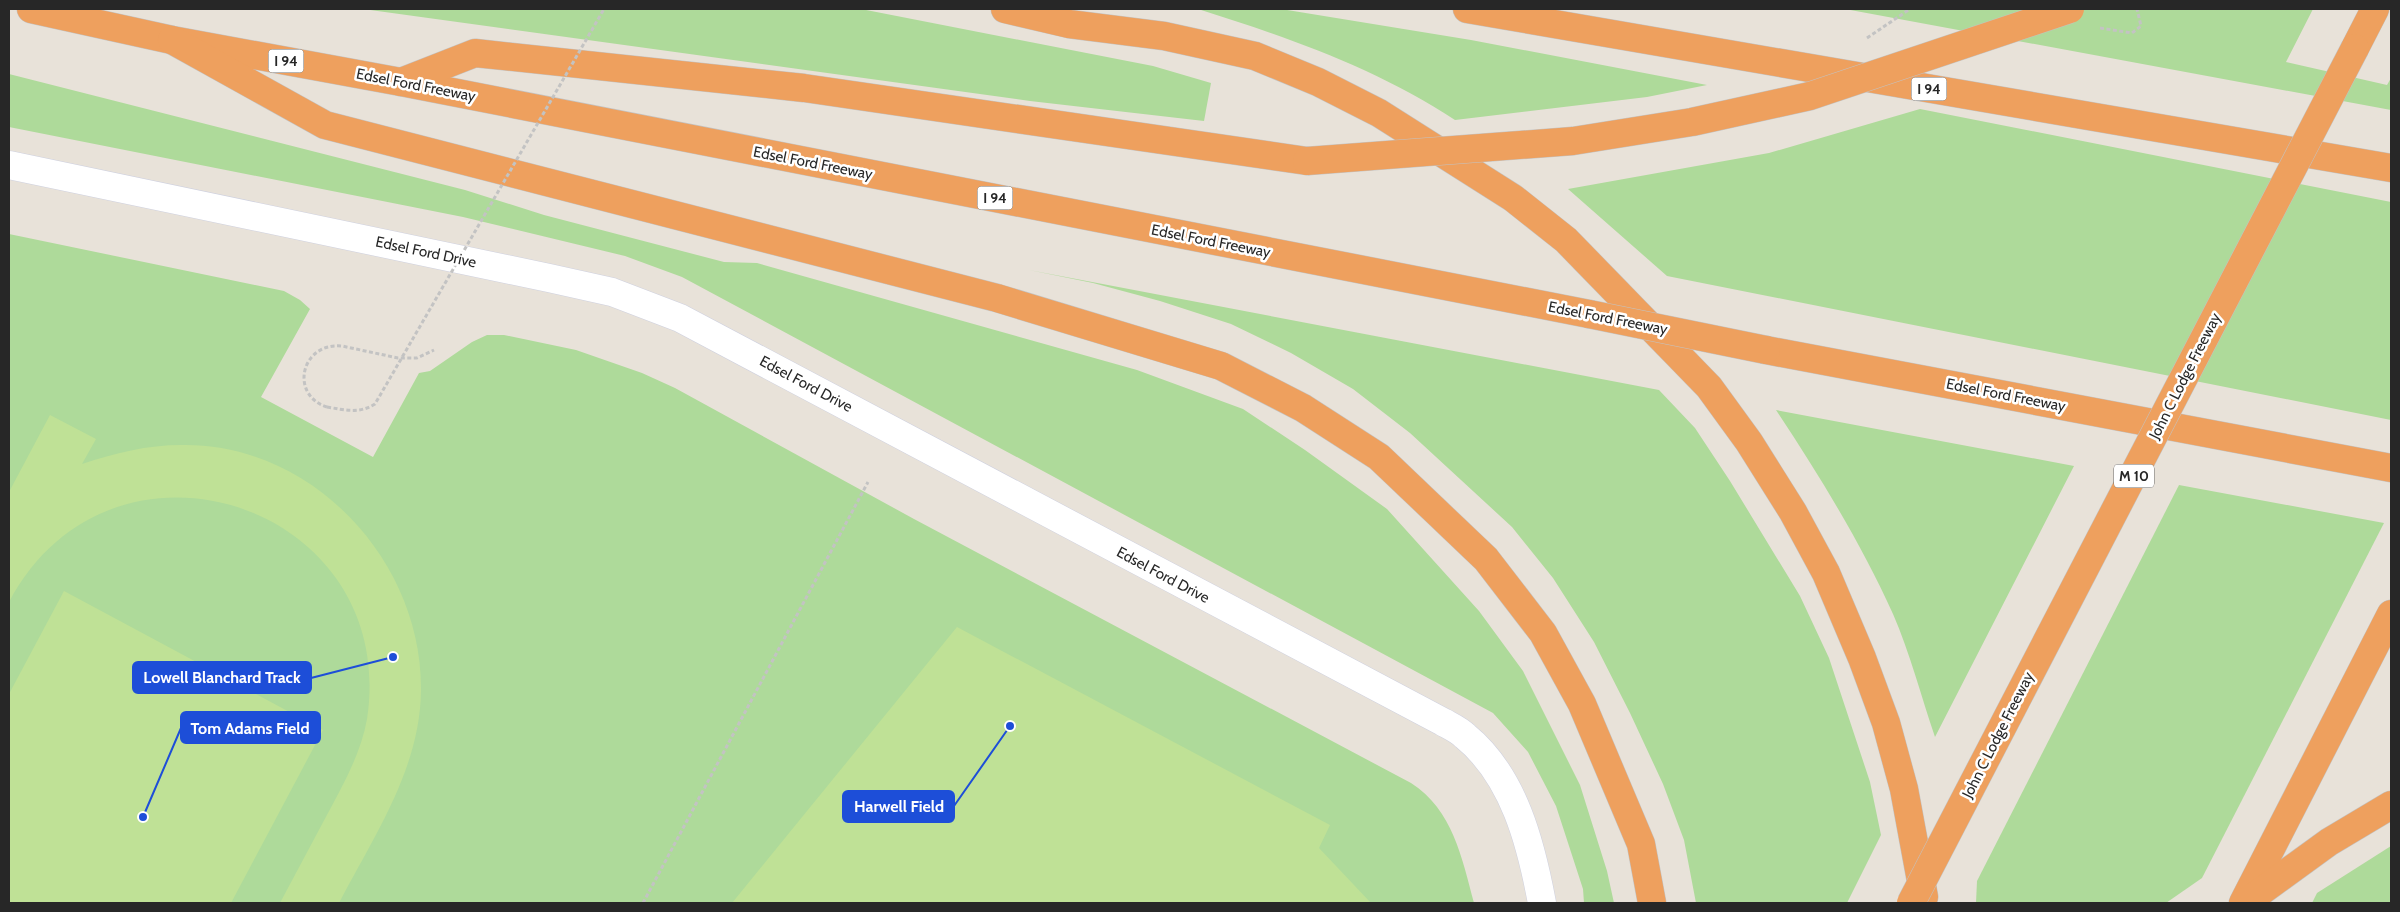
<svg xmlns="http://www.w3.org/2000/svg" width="2400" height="912" viewBox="0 0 2400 912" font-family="Cabin,sans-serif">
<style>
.green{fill:#aeda9a}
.pitch{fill:#bfe196}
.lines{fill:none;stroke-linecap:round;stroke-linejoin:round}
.minor-casing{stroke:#cfd1df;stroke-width:29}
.highway-casing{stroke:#c3c3c3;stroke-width:29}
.path{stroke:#c3c3c3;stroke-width:3;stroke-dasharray:4 2.5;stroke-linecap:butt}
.minor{stroke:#fff;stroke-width:28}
.highway{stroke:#eea05e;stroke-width:28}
.highway-bridge-casing{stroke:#c3c3c3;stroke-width:29;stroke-linecap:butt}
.path-bridge{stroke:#c3c3c3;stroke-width:3;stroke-dasharray:4 2.5;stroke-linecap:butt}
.highway-bridge{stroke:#eea05e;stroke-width:28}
.labels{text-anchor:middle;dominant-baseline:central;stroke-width:5;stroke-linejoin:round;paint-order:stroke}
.shield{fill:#fff;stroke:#686868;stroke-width:1}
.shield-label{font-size:14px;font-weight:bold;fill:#272727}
.street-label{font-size:15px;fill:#272727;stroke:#fff}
.leader{fill:none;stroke:#1d4ed8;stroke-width:2}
.callout-dot{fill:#1d4ed8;stroke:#fff;stroke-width:2}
.callout{fill:#1d4ed8;stroke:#1d4ed8;stroke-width:2}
.callout-label{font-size:16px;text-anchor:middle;font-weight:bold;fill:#fff}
</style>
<rect width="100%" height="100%" fill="#e8e2d9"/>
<!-- green -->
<g class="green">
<path d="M 363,9 L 861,9 L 1153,66 L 1211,83 L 1204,121 L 1030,101 Z"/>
<path d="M 1198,9 L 1281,9 L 1471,40 L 1707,85 L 1647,97 L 1455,120 C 1376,68 1287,37 1198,9 Z"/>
<path d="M 1845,9 L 2313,9 L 2286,62 L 2387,85 L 2391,78 L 2391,110 Z"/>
<path d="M 9,74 L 465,190 L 544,215 L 724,262 L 757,263 L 1137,370 L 1243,409 L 1305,450 L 1387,509 L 1479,611 L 1523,671 L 1580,785 L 1607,871 L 1614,903 L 1584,903 L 1583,889 L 1556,806 L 1528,752 L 1493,713 L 682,277 L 625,256 L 463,217 L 9,127 Z"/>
<path d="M 1920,109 L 2391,202 L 2391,420 L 1667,276 L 1568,189 L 1769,153 Z"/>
<path d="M 9,234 L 284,291 L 300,300 L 310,309 L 261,397 L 373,457 L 419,373 L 430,371 L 472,342 L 487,335 L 504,335 L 576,350 L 642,373 L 675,388 L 914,519 L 1411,783 C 1453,810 1462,858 1474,903 L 9,903 Z"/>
<path d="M 1029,270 L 1659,390 L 1695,428 L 1730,481 L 1800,596 L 1829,658 L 1870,782 L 1881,835 L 1847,903 L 1696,903 L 1684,840 L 1663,784 L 1630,713 L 1594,642 L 1553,578 L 1512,527 L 1410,433 L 1353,389 L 1291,353 L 1231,324 L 1160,301 L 1093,283 Z"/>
<path d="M 1776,410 L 2074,466 L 1935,737 C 1921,696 1910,653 1893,614 C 1861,543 1819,475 1776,410 Z"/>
<path d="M 2179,485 L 2384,523 L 2202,878 L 2166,903 L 1976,903 L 1977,881 Z"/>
<path d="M 2391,846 L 2391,903 L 2312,903 L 2317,893 Z"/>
</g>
<!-- pitch -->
<g class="pitch">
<path d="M 50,415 L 96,439 L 82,464 C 115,453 147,445 182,445 C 313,443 423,562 421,691 C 420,769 374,836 339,903 L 280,903 C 296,873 312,843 328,813 C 344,783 361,753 367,719 C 400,504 111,409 9,602 L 9,492 Z"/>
<path d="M 64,591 L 323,730 L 231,903 L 9,903 L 9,694 Z"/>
<path d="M 957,627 L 1330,825 L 1319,848 L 1371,903 L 732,903 Z"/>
</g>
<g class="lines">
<!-- minor casing -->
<g class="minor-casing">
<path id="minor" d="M 9,165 L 549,278 L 612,292 L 680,318 L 1443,722 C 1450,726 1459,730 1465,736 C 1514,776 1531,844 1542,903"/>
</g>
<!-- highway casing -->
<g class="highway-casing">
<g id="highway">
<path d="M 31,9 L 172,40 L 401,82 L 1589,314"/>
<path d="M 1005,9 L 1069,24 L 1164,36 L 1255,56 L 1318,82 L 1379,113 L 1513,198 L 1566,240 L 1709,387 L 1749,442 L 1793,512 L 1826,573 L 1862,658 L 1886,723 L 1904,789 L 1924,897"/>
<path d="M 1467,9 L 2391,168"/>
<path d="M 172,40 L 325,125 L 997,298 L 1221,366 L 1303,408 L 1379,457 L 1486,559 L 1543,633 L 1582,704 L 1641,844 L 1652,903"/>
<path d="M 2355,48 L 2375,9"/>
<path d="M 401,82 L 475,53 L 804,88 L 1307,161"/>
<path d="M 1766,350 L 2391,468"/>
<path d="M 2243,903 L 2391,614"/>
<path d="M 2245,903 L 2329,842 L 2391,805"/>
</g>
</g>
<!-- path -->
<g class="path">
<path d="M 2100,28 L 2132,33 L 2141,26 L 2137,9"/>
<path d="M 1867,38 L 1910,9"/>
<path d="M 327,407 C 289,395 301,342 342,346 L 398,358 L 417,358 L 434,350"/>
<path d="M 643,903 L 868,482"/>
</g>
<!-- minor -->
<use href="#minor" class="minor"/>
<!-- highway -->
<use href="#highway" class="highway"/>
<!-- highway-bridge casing -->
<g class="highway-bridge-casing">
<g id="highway-bridge">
<path d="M 1307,161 L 1573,141 L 1692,122 L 1810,96 L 2070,9"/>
<path d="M 1589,314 L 1766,350"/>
<path d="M 1911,903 L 2355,48"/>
</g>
</g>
<!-- path-bridge -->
<path class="path-bridge" d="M 327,407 C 345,410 359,414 375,404 L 604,9"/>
<!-- highway-bridge -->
<use href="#highway-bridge" class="highway-bridge"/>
</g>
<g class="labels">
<!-- shield labels -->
<g class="shield">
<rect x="268.5" y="49.5" width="35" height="23" rx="4"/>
<rect x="1911.5" y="77.5" width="35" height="23" rx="4"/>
<rect x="977.5" y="186.5" width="35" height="23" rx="4"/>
<rect x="2114" y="464.5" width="40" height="23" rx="4"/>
</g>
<g class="shield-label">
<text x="286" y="61">I 94</text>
<text x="1929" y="89">I 94</text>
<text x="995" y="198">I 94</text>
<text x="2134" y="476">M 10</text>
</g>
<!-- street labels -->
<g class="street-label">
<text transform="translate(416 85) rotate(11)">Edsel Ford Freeway</text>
<text transform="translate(813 163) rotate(11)">Edsel Ford Freeway</text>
<text transform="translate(1211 241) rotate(11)">Edsel Ford Freeway</text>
<text transform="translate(426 252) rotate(12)">Edsel Ford Drive</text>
<text transform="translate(1608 318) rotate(11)">Edsel Ford Freeway</text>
<text transform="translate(2185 376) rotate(-63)">John C Lodge Freeway</text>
<text transform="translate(806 384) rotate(28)">Edsel Ford Drive</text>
<text transform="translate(2006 395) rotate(11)">Edsel Ford Freeway</text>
<text transform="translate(1163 575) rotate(28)">Edsel Ford Drive</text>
<text transform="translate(1998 735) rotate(-63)">John C Lodge Freeway</text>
</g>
</g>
<!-- callouts -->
<path class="leader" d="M393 657L311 678M143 817L181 728M1010 726L954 806"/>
<g class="callout-dot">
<circle cx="393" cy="657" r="5"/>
<circle cx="143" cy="817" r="5"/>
<circle cx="1010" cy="726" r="5"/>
</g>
<g class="callout">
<rect x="133" y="662" width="178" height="31" rx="5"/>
<rect x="181" y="712" width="139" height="31" rx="5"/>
<rect x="843" y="791" width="111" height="31" rx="5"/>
</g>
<g class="callout-label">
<text x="222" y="683">Lowell Blanchard Track</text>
<text x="250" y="734">Tom Adams Field</text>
<text x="899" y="812">Harwell Field</text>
</g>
<!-- border -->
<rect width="2400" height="912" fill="none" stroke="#272727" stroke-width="20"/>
</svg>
